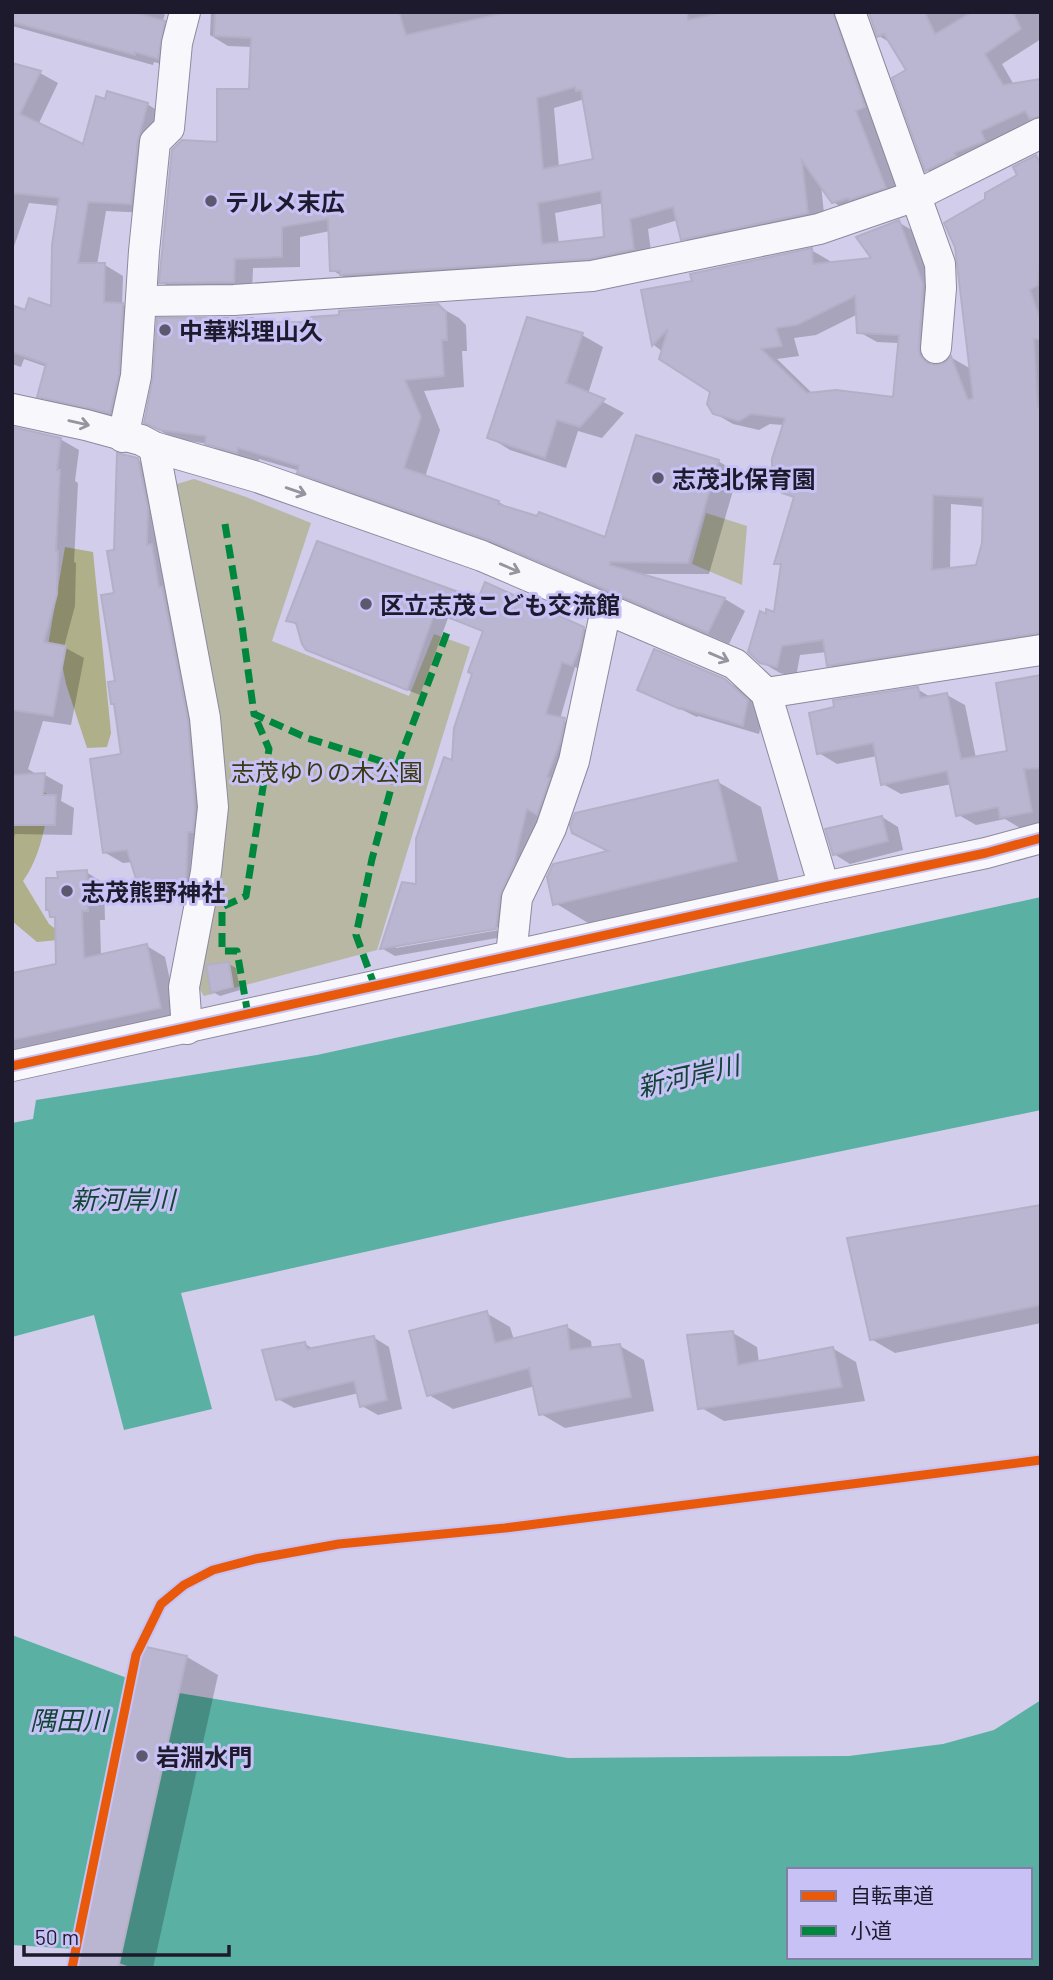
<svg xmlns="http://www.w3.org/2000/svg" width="1053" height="1980" viewBox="0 0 1053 1980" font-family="Barlow,'Noto Sans JP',sans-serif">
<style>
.green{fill:#b7b7a3}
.forest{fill:#afaf89}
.water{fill:#59b0a3;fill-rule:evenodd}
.shadow{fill:#0003;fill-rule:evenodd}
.building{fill:#bab6d1;stroke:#b2afc6;stroke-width:2;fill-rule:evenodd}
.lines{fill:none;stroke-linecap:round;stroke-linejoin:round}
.minor-casing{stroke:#8c899f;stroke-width:32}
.minor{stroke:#f8f8fc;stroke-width:30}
.quiet{stroke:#00873e;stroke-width:7;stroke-dasharray:14 7;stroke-linecap:butt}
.cycleway-casing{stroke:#c8c1f6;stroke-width:13}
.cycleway{stroke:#e8590c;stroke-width:9}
.oneway{stroke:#95949f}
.poi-dot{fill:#5c596f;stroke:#c8c1f6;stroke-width:2.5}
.labels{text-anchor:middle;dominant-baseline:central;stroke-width:6;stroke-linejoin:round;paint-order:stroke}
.poi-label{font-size:24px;font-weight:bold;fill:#1d1a2d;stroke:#c8c1f6;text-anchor:start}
.park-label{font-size:24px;fill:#393a13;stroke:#c8c1f6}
.water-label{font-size:26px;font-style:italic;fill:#134537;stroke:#c8c1f6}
</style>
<rect width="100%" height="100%" fill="#d1cdea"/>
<!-- green -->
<g class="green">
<path d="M 194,479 L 246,497 L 311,523 L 272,641 L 409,696 L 434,634 L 470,647 L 377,950 L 204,996 L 197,985 L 208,904 L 228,794 L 187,545 L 170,486 Z"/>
<path d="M 706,513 L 747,526 L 742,585 L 692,564 Z"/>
</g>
<!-- forest -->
<g class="forest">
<path d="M 65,547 L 93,552 L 111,733 L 107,747 L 87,748 L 66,684 L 61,659 L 47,651 Z"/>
<path d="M 26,781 L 50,796 C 46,824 40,858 23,881 L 49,924 L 68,939 L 37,942 L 12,921 L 12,793 Z"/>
</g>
<!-- water -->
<g class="water">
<path d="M 1041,897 L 1041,1110 L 517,1218 L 181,1293 L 212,1409 L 124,1430 L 94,1315 L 12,1337 L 12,1123 L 33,1119 L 36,1100 L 317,1055 Z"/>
<path d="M 12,1635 L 135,1681 L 75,1949 L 12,1945 Z"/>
<path d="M 179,1693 L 568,1758 L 849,1756 L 943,1744 L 994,1730 L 1041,1700 L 1041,1968 L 133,1968 L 119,1963 ZM 789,1870 L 1030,1870 L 1030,1957 L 789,1957 Z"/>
</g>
<!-- shadow -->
<g class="shadow">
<path d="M 12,12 L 161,12 L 165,15 L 162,22 L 182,33 L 176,68 L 154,62 L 153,65 L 12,26 Z"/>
<path d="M 211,12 L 854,12 L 903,198 L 852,213 L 833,202 L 821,185 L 825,223 L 701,249 L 683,238 L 678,220 L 648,229 L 652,259 L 350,281 L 332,270 L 330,231 L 300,237 L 300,267 L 253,268 L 252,292 L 180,293 L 161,282 L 219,143 L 251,90 L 253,47 L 228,46 L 210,35 ZM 585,99 L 595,160 L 559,167 L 554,108 ZM 604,203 L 606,239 L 559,244 L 555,213 Z"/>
<path d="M 869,12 L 1041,12 L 1041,39 L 1002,64 L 1014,85 L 1041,82 L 1041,123 L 945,181 L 927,170 L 908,71 L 891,43 L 879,36 Z"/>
<path d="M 12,65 L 40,73 L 58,83 L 38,125 L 84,146 L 147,104 L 165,115 L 149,213 L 106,211 L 97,265 L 105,265 L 123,276 L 122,304 L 141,315 L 128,423 L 57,406 L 39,396 L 47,367 L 24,359 L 21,367 L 12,364 L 12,307 L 26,312 L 52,308 L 59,206 L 29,203 L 12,252 Z"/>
<path d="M 1036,157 L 1041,160 L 1041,645 L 847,675 L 829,665 L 827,652 L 800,655 L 796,677 L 780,673 L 761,662 L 767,616 L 776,614 L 782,566 L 776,563 L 795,498 L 774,484 L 784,425 L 770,424 L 759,430 L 733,424 L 714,413 L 712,391 L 654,345 L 643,291 L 694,282 L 811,250 L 830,261 L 830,264 L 874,259 L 898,222 L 917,233 L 941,296 L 936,358 L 938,367 L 945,365 L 952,358 L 971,369 L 986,200 L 1019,175 ZM 858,314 L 859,332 L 877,342 L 899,343 L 894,399 L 813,394 L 777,359 L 799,356 L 794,338 L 816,335 ZM 951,504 L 985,507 L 984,543 L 977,567 L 950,570 Z"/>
<path d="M 438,306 L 459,318 L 466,325 L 467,351 L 462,351 L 464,387 L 424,391 L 440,430 L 425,477 L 499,502 L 511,510 L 606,540 L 718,461 L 738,473 L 709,574 L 636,574 L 725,599 L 745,611 L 729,644 L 511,551 L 320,484 L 300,471 L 259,459 L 258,463 L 227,455 L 209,444 L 182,440 L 166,434 L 146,422 L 253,319 L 262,325 L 302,324 Z"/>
<path d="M 582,335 L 603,347 L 588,394 L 624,413 L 602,438 L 578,431 L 566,468 L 510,450 L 489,437 Z"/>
<path d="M 12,429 L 60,439 L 79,450 L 75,481 L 78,483 L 74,562 L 76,563 L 75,606 L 64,647 L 84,658 L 71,725 L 43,721 L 28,769 L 36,774 L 45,775 L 63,785 L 61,801 L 74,808 L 72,835 L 15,834 L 13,842 Z"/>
<path d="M 138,460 L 157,471 L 206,732 L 205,892 L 175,890 L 157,892 L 138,881 L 133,862 L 123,863 L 104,852 L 123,756 L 117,682 L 115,552 Z"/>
<path d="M 479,601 L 584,629 L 596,636 L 585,672 L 575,667 L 560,719 L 577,727 L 550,820 L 540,815 L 508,936 L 395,956 L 383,949 L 404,884 L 418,886 L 454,763 L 484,632 L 448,618 L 420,695 L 321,656 L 307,649 L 298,626 L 289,620 ZM 504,926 L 505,929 L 396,948 L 396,945 Z"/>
<path d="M 1041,676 L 1041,824 L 1020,828 L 1005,819 L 976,825 L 957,814 L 952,784 L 901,794 L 883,784 L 877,756 L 837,764 L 819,753 L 917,689 L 932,698 L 947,695 L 965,705 L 976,758 L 1009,752 Z"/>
<path d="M 724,680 L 742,690 L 764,711 L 759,734 L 698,716 L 697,717 L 639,689 Z"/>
<path d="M 718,782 L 761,807 L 780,886 L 598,929 L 555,903 L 610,853 L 574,832 Z"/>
<path d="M 882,817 L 898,827 L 903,850 L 850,864 L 834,854 Z"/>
<path d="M 86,872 L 104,883 L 105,920 L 100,920 L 101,956 L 147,946 L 165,957 L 178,1018 L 12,1054 L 12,975 L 58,966 L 56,919 L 51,916 L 60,879 Z"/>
<path d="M 229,964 L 236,968 L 240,990 L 220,996 L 213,992 Z"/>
<path d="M 1041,1207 L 1041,1323 L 895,1353 L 871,1339 Z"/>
<path d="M 486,1313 L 510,1327 L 514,1340 L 567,1327 L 591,1341 L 592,1349 L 620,1346 L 644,1360 L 654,1411 L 565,1428 L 541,1414 L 535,1386 L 453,1409 L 429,1395 Z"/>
<path d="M 733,1333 L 757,1347 L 759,1363 L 832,1348 L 856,1362 L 865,1401 L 724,1421 L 700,1407 Z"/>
<path d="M 373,1337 L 389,1347 L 402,1409 L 378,1415 L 362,1406 L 359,1393 L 294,1408 L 278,1399 L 305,1344 L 314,1349 Z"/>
<path d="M 187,1657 L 218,1675 L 153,1968 L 73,1968 Z"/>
</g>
<!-- building -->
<g class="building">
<path d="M 12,12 L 134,12 L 165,21 L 158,59 L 135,52 L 135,55 L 12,22 Z"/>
<path d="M 215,12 L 399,12 L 406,35 L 508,12 L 687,12 L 688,20 L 722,12 L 833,12 L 865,107 L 856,111 L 886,188 L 849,200 L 848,198 L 832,203 L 802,161 L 808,213 L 681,240 L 673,207 L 630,219 L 634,249 L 590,259 L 340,275 L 340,271 L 330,271 L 328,219 L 282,227 L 282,257 L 235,259 L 234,282 L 159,283 L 172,150 L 182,140 L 217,142 L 217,89 L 249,89 L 251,38 L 214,36 ZM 575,87 L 576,91 L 581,90 L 593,159 L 543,169 L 537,98 ZM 601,191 L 604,237 L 542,244 L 538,203 Z"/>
<path d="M 869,12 L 927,12 L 925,13 L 935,34 L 972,12 L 1013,12 L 1021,29 L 985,54 L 1003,85 L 1041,79 L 1041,116 L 1030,119 L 1025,111 L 981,131 L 985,141 L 954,153 L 956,156 L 925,171 L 892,78 L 906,70 L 884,34 L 877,37 Z"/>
<path d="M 12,63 L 41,71 L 20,114 L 83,144 L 96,96 L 105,99 L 107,91 L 148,103 L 138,140 L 131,204 L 88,202 L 78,263 L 105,263 L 104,302 L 123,303 L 119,374 L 110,413 L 37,397 L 46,364 L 12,352 L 12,305 L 25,310 L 29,298 L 51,306 L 52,245 L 59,198 L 12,193 Z"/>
<path d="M 1036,155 L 1041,165 L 1041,248 L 1038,285 L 1030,290 L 1041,321 L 1041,339 L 1034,339 L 1038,407 L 1041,407 L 1041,633 L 827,666 L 823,640 L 782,646 L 777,667 L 760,663 L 748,652 L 760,611 L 766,614 L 766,609 L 774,612 L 781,564 L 774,564 L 794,497 L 782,493 L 785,487 L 772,485 L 772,459 L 785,418 L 751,414 L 739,421 L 713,414 L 707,404 L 710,392 L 659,359 L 668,329 L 652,346 L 641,290 L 692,281 L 690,274 L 812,248 L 813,264 L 871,258 L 856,237 L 899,220 L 923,284 L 919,347 L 920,355 L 927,363 L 935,365 L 944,363 L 951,356 L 968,400 L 973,398 L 955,247 L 944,223 L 985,199 L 985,193 L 1017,175 L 1013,167 ZM 855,296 L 857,333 L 899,335 L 893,397 L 836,390 L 807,393 L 761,349 L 782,346 L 776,328 L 797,325 ZM 933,495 L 983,498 L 982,543 L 976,565 L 932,570 Z"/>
<path d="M 438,304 L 446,312 L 447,340 L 442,340 L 444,376 L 405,380 L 421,417 L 404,468 L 499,501 L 498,504 L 537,516 L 539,512 L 605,537 L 636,435 L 719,460 L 688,563 L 610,562 L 610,565 L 725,598 L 708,633 L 489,540 L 297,473 L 299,466 L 238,448 L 237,453 L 205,444 L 206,436 L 160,430 L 144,423 L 153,377 L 157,318 L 253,318 L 254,323 L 302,322 L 311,317 L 339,315 L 339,311 Z"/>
<path d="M 527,317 L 583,333 L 566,383 L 605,399 L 580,427 L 557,420 L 545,458 L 487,438 Z"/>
<path d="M 12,427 L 61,438 L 57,470 L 60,470 L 56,551 L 58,551 L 57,594 L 44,642 L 66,646 L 53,716 L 12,710 Z"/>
<path d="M 117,453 L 138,458 L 148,508 L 147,545 L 152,544 L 159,587 L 162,587 L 188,720 L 195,807 L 193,832 L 188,832 L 186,882 L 155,880 L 137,882 L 127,850 L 103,853 L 90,759 L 121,754 L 114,704 L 111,704 L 108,682 L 115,681 L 101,595 L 114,593 L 107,551 L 114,550 Z"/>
<path d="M 317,541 L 478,599 L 485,582 L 584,627 L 580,648 L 572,666 L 562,662 L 546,714 L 565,718 L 560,743 L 547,777 L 550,778 L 537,815 L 527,809 L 514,864 L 500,896 L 496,929 L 380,949 L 402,882 L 416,884 L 416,839 L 444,757 L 452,760 L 454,728 L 472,674 L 468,672 L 483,631 L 435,612 L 407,690 L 306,650 L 302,644 L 296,623 L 286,621 Z"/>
<path d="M 654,649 L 725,679 L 748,700 L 743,726 L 681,708 L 680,709 L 637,690 Z"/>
<path d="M 1041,675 L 1041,768 L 1024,769 L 1032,812 L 1000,818 L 998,807 L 956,816 L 947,771 L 881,785 L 873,743 L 817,754 L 809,713 L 834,707 L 833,700 L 918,687 L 920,698 L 947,693 L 961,759 L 1007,751 L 996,683 Z"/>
<path d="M 45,773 L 43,795 L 56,795 L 55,825 L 12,825 L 12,775 Z"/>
<path d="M 718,780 L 737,861 L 553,905 L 547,877 L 553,864 L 608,851 L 572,833 L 570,825 L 575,813 Z"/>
<path d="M 882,816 L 888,841 L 833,855 L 825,829 Z"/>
<path d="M 87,870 L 88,911 L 82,911 L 84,958 L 147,944 L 161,1008 L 12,1040 L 12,973 L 56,964 L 55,917 L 50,917 L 49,910 L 46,910 L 46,878 L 58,878 L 57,872 Z"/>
<path d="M 229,962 L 233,987 L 211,993 L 206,965 Z"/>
<path d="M 1041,1205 L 1041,1305 L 870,1340 L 847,1238 Z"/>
<path d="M 487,1311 L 495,1343 L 567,1325 L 570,1350 L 620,1344 L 631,1397 L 539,1415 L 529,1368 L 427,1396 L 409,1331 Z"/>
<path d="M 733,1331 L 738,1365 L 833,1347 L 842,1387 L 698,1409 L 687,1335 Z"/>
<path d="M 374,1336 L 387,1400 L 360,1407 L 354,1381 L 276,1400 L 262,1350 L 305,1342 L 307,1349 Z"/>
<path d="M 142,1646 L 187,1656 L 118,1968 L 71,1968 Z"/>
</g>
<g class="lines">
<!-- minor casing -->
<g class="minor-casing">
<g id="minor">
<path d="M 850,12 L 940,264 L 941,288 L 936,348"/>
<path d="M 141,301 L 234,300 L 592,276 L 819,229 L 915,196 L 1041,133"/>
<path d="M 12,409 L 86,425 L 141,440 L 154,447 L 257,477 L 482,556 L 735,664 L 766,693 L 824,887"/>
<path d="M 123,437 L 136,376 L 144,251 L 155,142 L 169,128 L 177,43 L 185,12"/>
<path d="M 154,447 L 205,718 L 213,807 L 206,872 L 184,987 L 187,1029"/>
<path d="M 766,693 L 1041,650"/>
<path d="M 511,956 L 517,898 L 551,828 L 574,761 L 606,609"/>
<path d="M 12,1066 L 824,887 L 986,853 L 1041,838"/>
</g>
</g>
<!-- minor -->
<use href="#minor" class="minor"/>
<!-- quiet -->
<g class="quiet">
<path d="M 225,524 L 242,626 L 254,714 L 307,738 L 397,766"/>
<path d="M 375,987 L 356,935 L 372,859 L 397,766 L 448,630"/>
<path d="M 248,1015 L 237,951 L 222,951 L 222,907 L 246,896 L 269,749 L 254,714"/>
</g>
<!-- cycleway casing -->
<g class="cycleway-casing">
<g id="cycleway">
<path d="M 12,1066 L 824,887 L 986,853 L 1041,838"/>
<path d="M 72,1968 L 136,1655 L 161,1604 L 184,1585 L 213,1570 L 255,1559 L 339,1544 L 505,1528 L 1041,1460"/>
</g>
</g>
<!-- cycleway -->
<use href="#cycleway" class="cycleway"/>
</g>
<!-- one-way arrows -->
<defs><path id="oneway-shaft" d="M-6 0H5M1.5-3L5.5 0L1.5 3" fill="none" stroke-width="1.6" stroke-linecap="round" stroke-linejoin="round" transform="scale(1.75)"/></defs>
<g class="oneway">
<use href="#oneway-shaft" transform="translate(79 423) rotate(13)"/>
<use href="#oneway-shaft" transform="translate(296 491) rotate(19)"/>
<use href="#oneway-shaft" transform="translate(510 568) rotate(23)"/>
<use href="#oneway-shaft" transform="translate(719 657) rotate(23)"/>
</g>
<!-- markers -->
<g class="poi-dot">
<circle cx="211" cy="201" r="7"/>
<circle cx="165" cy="330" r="7"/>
<circle cx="658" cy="478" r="7"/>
<circle cx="366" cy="604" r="7"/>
<circle cx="67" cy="891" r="7"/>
<circle cx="142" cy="1756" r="7"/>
</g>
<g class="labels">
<!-- poi labels -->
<g class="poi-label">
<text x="225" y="201">テルメ末広</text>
<text x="179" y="330">中華料理山久</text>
<text x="672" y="478">志茂北保育園</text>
<text x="380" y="604">区立志茂こども交流館</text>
<text x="81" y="891">志茂熊野神社</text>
<text x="156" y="1756">岩淵水門</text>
</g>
<!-- park labels -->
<g class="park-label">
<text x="327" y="771">志茂ゆりの木公園</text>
</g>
<!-- water labels -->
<g class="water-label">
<text transform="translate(688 1075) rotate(-13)">新河岸川</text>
<text x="123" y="1198">新河岸川</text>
<text x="69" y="1719">隅田川</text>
</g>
</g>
<!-- border -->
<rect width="1053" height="1980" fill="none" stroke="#1d1a2d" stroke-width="28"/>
<!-- legend -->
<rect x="787" y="1868" width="245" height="91" fill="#c8c1f6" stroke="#847ea6" stroke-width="2"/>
<rect x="801" y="1891" width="35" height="10" fill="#e8590c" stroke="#847ea6" stroke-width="2"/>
<text x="850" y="1903" font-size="21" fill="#1d1a2d">自転車道</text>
<rect x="801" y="1926" width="35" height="10" fill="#00873e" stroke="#847ea6" stroke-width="2"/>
<text x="850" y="1938" font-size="21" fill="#1d1a2d">小道</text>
<!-- scale -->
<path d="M24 1945v10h205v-10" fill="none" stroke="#1d1a2d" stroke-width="3.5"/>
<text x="35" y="1945" font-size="21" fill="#1d1a2d" stroke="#c8c1f6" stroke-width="5" paint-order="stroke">50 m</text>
</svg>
